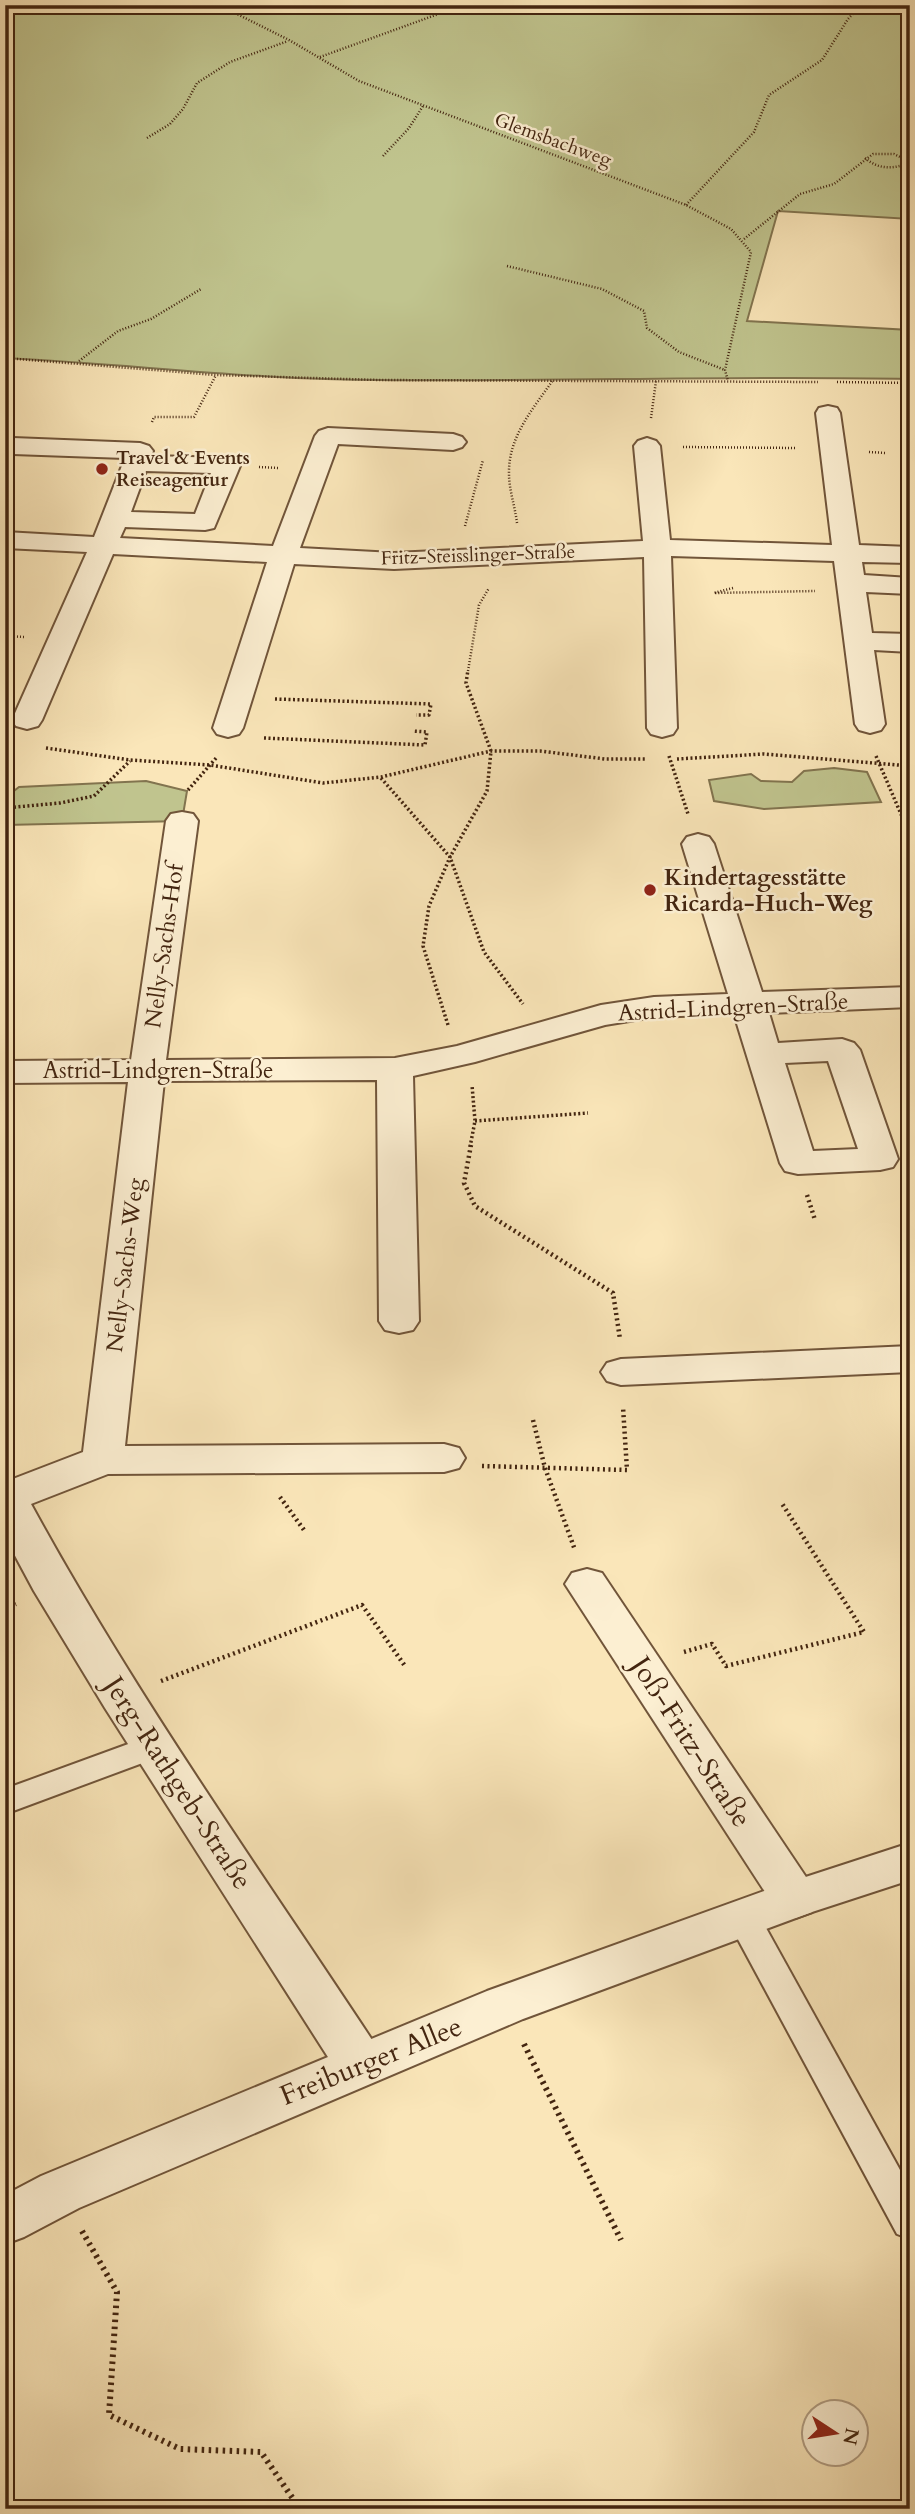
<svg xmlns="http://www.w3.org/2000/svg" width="915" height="2514" viewBox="0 0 915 2514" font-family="Cardo,serif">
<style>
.green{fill:#c0c48e;stroke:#82744f;stroke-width:2}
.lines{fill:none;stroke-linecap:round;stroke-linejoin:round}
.service-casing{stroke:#71553a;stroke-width:4}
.minor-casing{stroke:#71553a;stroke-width:4}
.tertiary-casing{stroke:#71553a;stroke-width:4}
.path-far3{stroke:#432510;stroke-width:2.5;stroke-dasharray:1 2;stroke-linecap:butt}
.path-far2{stroke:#432510;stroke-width:3.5;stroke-dasharray:2 2.5;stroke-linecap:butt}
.path-far1{stroke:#432510;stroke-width:4.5;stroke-dasharray:2 3.5;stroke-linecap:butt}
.path{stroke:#432510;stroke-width:6;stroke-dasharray:2.5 4.5;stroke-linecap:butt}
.service{fill:#fcefd2;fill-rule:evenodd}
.minor{fill:#fcefd2;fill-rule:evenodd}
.tertiary{fill:#fcefd2;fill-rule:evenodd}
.poi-dot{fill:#8f2418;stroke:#fcefd2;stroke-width:2.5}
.labels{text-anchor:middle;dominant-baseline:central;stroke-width:5;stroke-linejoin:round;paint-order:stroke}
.far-street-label{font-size:19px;fill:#432510;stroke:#fcefd2}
.far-poi-label{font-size:19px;font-weight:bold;fill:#432510;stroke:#fcefd2;text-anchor:start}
.poi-label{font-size:23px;font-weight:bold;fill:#432510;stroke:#fcefd2;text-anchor:start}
.street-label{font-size:23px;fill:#432510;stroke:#fcefd2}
.near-street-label{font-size:28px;fill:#432510;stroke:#fcefd2}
</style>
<rect width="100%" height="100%" fill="#fae6b9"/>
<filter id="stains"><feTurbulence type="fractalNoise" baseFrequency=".00286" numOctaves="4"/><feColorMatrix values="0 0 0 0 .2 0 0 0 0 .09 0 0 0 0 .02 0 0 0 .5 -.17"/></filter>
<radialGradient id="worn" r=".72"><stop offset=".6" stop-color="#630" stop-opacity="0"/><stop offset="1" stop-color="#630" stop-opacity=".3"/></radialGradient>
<!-- green -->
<g class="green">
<path d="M 5,5 L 910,5 L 910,219 L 778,211 L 747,321 L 910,330 L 910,379 C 733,375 557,382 380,380 C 255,380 130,364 5,358 Z"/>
<path d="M 834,768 L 867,772 L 881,802 L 764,809 L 714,801 L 709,780 L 751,774 L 761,781 L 792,782 L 804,771 Z"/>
<path d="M 146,781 L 187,791 L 182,821 L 5,825 L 5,798 L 19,787 Z"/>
</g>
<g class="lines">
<!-- service casing -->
<g class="service-casing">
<g id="service">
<path d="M 153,1735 L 164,1739 L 169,1747 L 164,1755 L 5,1814 L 5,1789 Z"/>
<path d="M 744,1906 L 756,1910 L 910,2188 L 910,2239 L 897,2234 L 727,1919 L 732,1910 Z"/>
</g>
</g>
<!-- minor casing -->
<g class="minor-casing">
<g id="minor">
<path d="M 828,406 L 837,408 L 840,413 L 859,545 L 910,547 L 910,563 L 862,562 L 864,575 L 910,578 L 910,594 L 866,592 L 872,633 L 910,634 L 910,652 L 874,650 L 885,724 L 881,730 L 870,733 L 859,730 L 855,724 L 834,561 L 671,556 L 677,728 L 673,734 L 662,737 L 651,734 L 647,728 L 644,557 L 394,569 L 294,564 L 243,728 L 239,734 L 228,737 L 217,734 L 213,728 L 267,562 L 113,554 L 42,720 L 38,726 L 27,729 L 16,726 L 12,720 L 87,552 L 5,548 L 5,532 L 94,537 L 125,458 L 13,454 L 5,452 L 5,440 L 13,438 L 140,443 L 149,446 L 153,451 L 151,456 L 227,458 L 236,461 L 240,466 L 214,528 L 205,530 L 125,527 L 120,538 L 273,546 L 315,436 L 319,431 L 328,428 L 453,434 L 462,437 L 466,442 L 462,447 L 453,450 L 338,444 L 300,548 L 394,553 L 643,541 L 634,446 L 638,441 L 647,438 L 656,441 L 660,446 L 670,540 L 832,545 L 816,413 L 819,408 ZM 146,471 L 211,473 L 195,514 L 131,512 Z"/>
<path d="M 182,812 L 193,814 L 198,821 L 166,1060 L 395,1058 L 457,1046 L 601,1005 L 654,997 L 728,994 L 682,844 L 687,837 L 698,834 L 709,837 L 714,844 L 762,992 L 910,987 L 910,1007 L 769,1013 L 778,1043 L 842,1039 L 854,1043 L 860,1050 L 898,1159 L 893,1167 L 880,1170 L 798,1174 L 785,1171 L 780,1163 L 734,1014 L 654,1017 L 605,1025 L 475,1062 L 413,1076 L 419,1321 L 413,1330 L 399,1333 L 385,1330 L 379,1321 L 377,1080 L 164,1081 L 125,1446 L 444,1444 L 459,1448 L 465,1458 L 459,1468 L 444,1472 L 108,1474 L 31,1504 C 134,1693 260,1870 378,2049 L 386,2064 L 378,2079 L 360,2085 L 342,2079 L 105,1708 L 34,1591 L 5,1537 L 5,1482 L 83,1452 L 128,1082 L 5,1083 L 5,1061 L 131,1060 L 166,821 L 171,814 ZM 828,1061 L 858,1149 L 813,1151 L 785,1063 Z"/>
<path d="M 910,1346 L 910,1372 L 621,1385 L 607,1381 L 601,1372 L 607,1363 L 621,1359 Z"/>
<path d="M 587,1569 L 602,1573 L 812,1886 L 819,1899 L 812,1912 L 795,1918 L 778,1912 L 565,1584 L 572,1573 Z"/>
</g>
</g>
<!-- tertiary casing -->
<g class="tertiary-casing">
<path id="tertiary" d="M 910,1843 L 910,1880 L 812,1912 L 523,2019 L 79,2208 L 24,2237 L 5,2244 L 5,2195 L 41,2176 L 487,1991 L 778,1886 Z"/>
</g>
<!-- path-far3 -->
<g class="path-far3">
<path d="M 219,5 L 289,40 L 359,81 L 686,205 L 731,229 L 751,252 L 725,370 L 728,381"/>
<path d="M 320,57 L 463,5"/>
<path d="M 147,138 L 170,124 L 183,109 L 197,83 L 230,62 L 288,41"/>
<path d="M 383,156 L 409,128 L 423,106"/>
<path d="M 865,158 C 879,170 893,169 910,163"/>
<path d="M 686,205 L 754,132 L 769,95 L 822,60 L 848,19 L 861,5"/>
<path d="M 744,239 L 800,194 L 834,184 L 873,154 L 894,154 L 910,162"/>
<path d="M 507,266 L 602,289 L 644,311 L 647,328 L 679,352 L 725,370"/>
<path d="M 5,358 L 216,375 L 379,380 L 818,382"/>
<path d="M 79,361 L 118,331 L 151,319 L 201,289"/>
<path d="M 837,382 L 910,383"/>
<path d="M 651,418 L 656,381"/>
<path d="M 152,422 L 154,417 L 194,417 L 216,375"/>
<path d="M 683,447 L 797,448"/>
<path d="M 869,452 L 886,453"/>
<path d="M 259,467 L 279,468"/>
<path d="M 517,523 C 515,506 509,490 509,474 C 508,437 533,409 553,380"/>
<path d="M 465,526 L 483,460"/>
<path d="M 733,588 L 714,593 L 815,591"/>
<path d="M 5,636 L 25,637"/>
<path d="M 468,671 L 479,605 L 489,588"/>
</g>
<!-- path-far2 -->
<g class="path-far2">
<path d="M 275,699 L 431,704 L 429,715 L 416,715"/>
<path d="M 264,738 L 425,745 L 427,732 L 413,731"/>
<path d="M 46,748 L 130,760 L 210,765 L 323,783 L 381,777 L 491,751 L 540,751 L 605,759 L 647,759"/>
<path d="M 669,756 L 688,814"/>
<path d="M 876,756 L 910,835"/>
<path d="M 677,759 L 764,754 L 910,766"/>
<path d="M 381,778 L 450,857 L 484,952 L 523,1004"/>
<path d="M 188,790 L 217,757"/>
<path d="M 5,808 L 60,803 L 94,796 L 130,761"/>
<path d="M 448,1025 L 423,946 L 429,906 L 450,857 L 487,791 L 491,751 L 466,683 L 468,670"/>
<path d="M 475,1121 L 588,1113"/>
<path d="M 470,1147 L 475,1121 L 472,1085"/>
</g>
<!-- path-far1 -->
<g class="path-far1">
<path d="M 471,1145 L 464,1183 L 475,1206 L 613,1293 L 620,1339"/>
<path d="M 807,1195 L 815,1220"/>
<path d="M 533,1420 L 545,1468 L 575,1550"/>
<path d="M 482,1466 L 627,1470 L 623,1407"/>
<path d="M 280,1497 L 304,1530"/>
<path d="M 5,1608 L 16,1604"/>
<path d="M 684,1652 L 712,1644 L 726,1666 L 864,1632 L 781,1502"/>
<path d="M 161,1681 L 362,1605 L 405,1666"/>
</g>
<!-- path -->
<g class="path">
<path d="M 524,2044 L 621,2240"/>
<path d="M 82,2231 L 117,2292 L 109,2415 L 180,2449 L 261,2452 L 300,2509"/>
</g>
<!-- service -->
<use href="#service" class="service"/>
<!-- minor -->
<use href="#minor" class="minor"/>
<!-- tertiary -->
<use href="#tertiary" class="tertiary"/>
</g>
<!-- markers -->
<g class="poi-dot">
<circle cx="102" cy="469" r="7"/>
<circle cx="650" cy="890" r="7"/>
</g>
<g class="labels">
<!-- far-street labels -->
<g class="far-street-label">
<text transform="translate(553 140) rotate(20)">Glemsbachweg</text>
<text transform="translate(478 555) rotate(-2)">Fritz-Steisslinger-Straße</text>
</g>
<!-- far-poi labels -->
<g class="far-poi-label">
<text x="116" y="458">Travel &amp; Events<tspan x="116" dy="22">Reiseagentur</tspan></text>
</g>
<!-- poi labels -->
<g class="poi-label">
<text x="664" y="877">Kindertagesstätte<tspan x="664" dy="26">Ricarda-Huch-Weg</tspan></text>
</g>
<!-- street labels -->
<g class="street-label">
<text transform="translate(164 946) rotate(-82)">Nelly-Sachs-Hof</text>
<text transform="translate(733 1007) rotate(-3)">Astrid-Lindgren-Straße</text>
<text x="158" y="1070">Astrid-Lindgren-Straße</text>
<text transform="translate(125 1265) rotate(-83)">Nelly-Sachs-Weg</text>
</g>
<!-- near-street labels -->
<g class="near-street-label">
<text transform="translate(691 1742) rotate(57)">Joß-Fritz-Straße</text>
<text transform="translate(178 1783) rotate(57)">Jerg-Rathgeb-Straße</text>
<text transform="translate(371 2061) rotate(-22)">Freiburger Allee</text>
</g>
</g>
<!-- margin -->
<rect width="915" height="2514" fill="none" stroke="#fae6b9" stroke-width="28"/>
<rect x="7" y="7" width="901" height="2500" fill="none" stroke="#432510" stroke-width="3.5"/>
<rect x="14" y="14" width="887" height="2486" fill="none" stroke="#432510" stroke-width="2"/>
<!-- north arrow -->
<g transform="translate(835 2433) rotate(102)"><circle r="33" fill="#fcefd2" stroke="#b29e84" stroke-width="2"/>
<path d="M0-5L12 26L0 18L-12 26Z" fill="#8f2418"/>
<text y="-10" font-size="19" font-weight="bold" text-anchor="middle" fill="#432510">N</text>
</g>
<rect width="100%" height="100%" filter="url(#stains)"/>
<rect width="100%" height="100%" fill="url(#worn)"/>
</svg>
